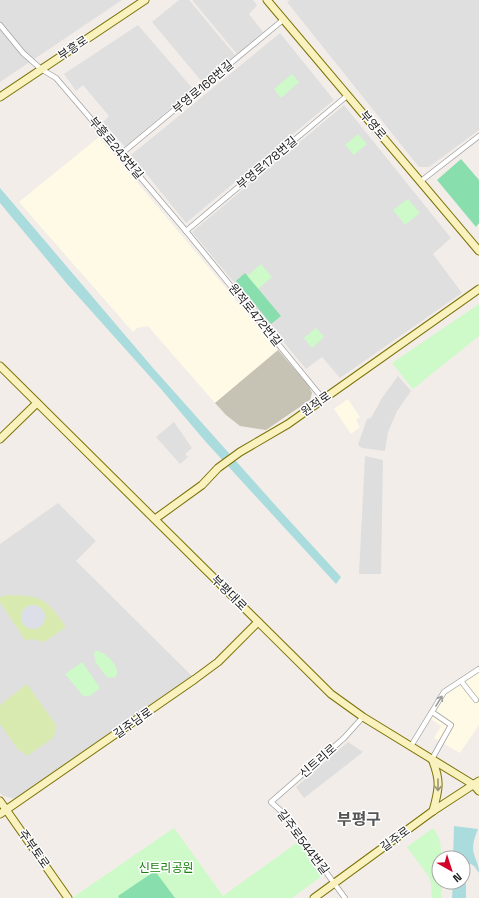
<svg xmlns="http://www.w3.org/2000/svg" width="479" height="898" viewBox="0 0 479 898" font-family="'Space Grotesk','Noto Sans KR',sans-serif">
<style>
.residential{fill:#e0dfdf}
.education{fill:#fffae5}
.construction{fill:#c7c3b4}
.grass{fill:#d8eab0}
.park{fill:#cdfac8}
.pitch{fill:#88dfad}
.parking{fill:#dedede}
.plaza{fill:#dddfe8}
.water{fill:#aadcde}
.lines{fill:none;stroke-linecap:round;stroke-linejoin:round}
.street-casing{stroke:#a3a3a3;stroke-width:6}
.secondary-casing{stroke:#7c7206;stroke-width:9}
.street{stroke:#fff;stroke-width:4.5}
.secondary{stroke:#f9f2bf;stroke-width:7}
.oneway{stroke:#9c9c9c}
.oneway2{stroke:#989478}
.labels{text-anchor:middle;dominant-baseline:central;stroke-width:3;stroke-linejoin:round;paint-order:stroke}
.street-label{font-size:12px;fill:#222;stroke:#fff}
.park-label{font-size:12px;fill:#19830d;stroke:#fff}
.district-label{font-size:16px;font-weight:bold;fill:#555;stroke:#fff}
</style>
<rect width="100%" height="100%" fill="#f2ede9"/>
<!-- residential -->
<g class="residential">
<path d="M 0,0 L 122,0 L 0,82 Z"/>
<path d="M 179,0 L 189,0 L 235,55 L 203,83 L 152,22 Z"/>
<path d="M 192,0 L 253,0 L 257,5 L 249,14 L 263,32 L 237,54 Z"/>
<path d="M 290,0 L 479,0 L 479,130 L 429,167 L 419,167 L 287,2 Z"/>
<path d="M 138,25 L 193,89 L 125,147 L 103,122 L 109,116 L 83,85 L 76,91 L 64,74 Z"/>
<path d="M 280,33 L 334,100 L 186,223 L 131,155 Z"/>
<path d="M 344,105 L 451,238 L 433,254 L 462,293 L 340,378 L 322,357 L 306,369 L 192,232 Z"/>
<path d="M 174,422 L 192,448 L 185,454 L 188,457 L 180,464 L 156,437 Z"/>
<path d="M 58,503 L 96,541 L 76,561 L 195,679 L 20,800 L 3,796 L 0,793 L 0,544 Z"/>
</g>
<!-- education -->
<g class="education">
<path d="M 99,137 L 278,350 L 215,403 L 148,326 L 137,328 L 133,332 L 19,202 Z"/>
<path d="M 348,399 L 360,417 L 356,420 L 360,427 L 351,434 L 334,409 Z"/>
<path d="M 479,669 L 479,725 L 460,753 L 434,738 L 441,726 L 431,719 L 447,691 Z"/>
</g>
<!-- construction -->
<path class="construction" d="M 278,350 L 309,386 L 312,393 L 310,400 L 266,430 L 240,426 L 226,415 L 215,403 Z"/>
<!-- grass -->
<g class="grass">
<path d="M 8,595 C 44,596 45,598 66,627 L 44,642 L 32,639 L 25,640 L 0,602 L 0,597 Z"/>
<path d="M 27,684 L 56,725 L 54,737 L 27,756 L 22,751 L 20,752 L 0,724 L 0,705 Z"/>
</g>
<!-- park -->
<g class="park">
<path d="M 292,74 L 299,82 L 281,98 L 274,89 Z"/>
<path d="M 358,134 L 367,144 L 354,155 L 345,145 Z"/>
<path d="M 408,199 L 420,213 L 405,225 L 393,210 Z"/>
<path d="M 261,264 L 272,277 L 258,289 L 247,276 Z"/>
<path d="M 479,304 L 479,336 L 413,389 L 392,363 Z"/>
<path d="M 316,328 L 324,337 L 312,348 L 304,338 Z"/>
<path d="M 95,651 C 105,651 118,664 117,674 L 115,677 L 109,678 L 106,676 L 96,663 L 94,654 Z"/>
<path d="M 82,662 L 100,688 C 95,692 89,698 83,696 L 65,674 Z"/>
<path d="M 174,828 L 223,896 L 298,842 L 322,876 L 292,898 L 72,898 Z"/>
<path d="M 433,828 C 441,839 441,845 441,858 L 439,858 L 439,882 L 442,882 L 441,898 L 432,898 L 431,883 L 429,877 L 407,847 Z"/>
</g>
<!-- pitch -->
<g class="pitch">
<path d="M 461,159 L 479,180 L 479,223 L 476,227 L 437,180 Z"/>
<path d="M 245,273 L 281,316 L 271,324 L 236,281 Z"/>
<path d="M 155,871 L 175,898 L 119,898 L 118,896 Z"/>
</g>
<!-- parking -->
<g class="parking">
<path d="M 398,376 L 411,391 L 397,411 L 388,432 L 385,451 L 362,448 L 358,445 L 367,419 L 371,418 L 382,398 Z"/>
<path d="M 365,456 L 383,460 L 381,574 L 359,574 Z"/>
<path d="M 348,742 L 363,752 L 304,798 L 296,787 Z"/>
</g>
<!-- plaza -->
<circle class="plaza" cx="33" cy="617" r="12"/>
<!-- water -->
<g class="water">
<path d="M 0,188 L 153,368 L 276,506 L 341,577 L 336,584 L 205,441 L 161,389 L 68,285 L 0,203 Z"/>
<path d="M 454,826 L 478,829 C 474,839 471,847 475,857 C 477,863 479,866 479,873 L 474,866 L 471,864 L 468,865 L 466,867 L 466,898 L 452,898 L 453,882 L 463,882 L 463,858 L 453,858 Z"/>
</g>
<g class="lines">
<!-- street casing -->
<g class="street-casing">
<g id="street">
<path d="M 0,25 L 23,53 L 41,69 L 56,78 L 80,106 L 186,231 L 323,399"/>
<path d="M 121,154 L 284,19"/>
<path d="M 421,181 L 479,136"/>
<path d="M 186,231 L 348,95"/>
<path d="M 461,681 L 476,700"/>
<path d="M 411,746 L 444,692 L 479,669"/>
<path d="M 432,759 L 451,725 L 432,712"/>
<path d="M 345,898 L 281,811 L 271,802 L 344,738 L 363,717"/>
</g>
</g>
<!-- secondary casing -->
<g class="secondary-casing">
<g id="secondary">
<path d="M 267,0 L 479,251"/>
<path d="M 0,97 L 145,0"/>
<path d="M 0,366 L 331,694 L 363,717 L 474,785 L 479,791"/>
<path d="M 0,439 L 37,403"/>
<path d="M 155,519 L 202,485 L 218,468 L 240,452 L 288,424 L 479,289"/>
<path d="M 432,759 C 441,781 439,789 433,811"/>
<path d="M 0,801 L 68,898"/>
<path d="M 0,814 L 195,679 L 218,662 L 258,622"/>
<path d="M 314,898 L 433,811 L 479,781"/>
</g>
</g>
<!-- street -->
<use href="#street" class="street"/>
<!-- secondary -->
<use href="#secondary" class="secondary"/>
</g>
<!-- one-way arrows -->
<defs><path id="oneway-shaft" d="M-6 0H5M1.5-3L5.5 0L1.5 3" fill="none" stroke-width="1.6" stroke-linecap="round" stroke-linejoin="round"/></defs>
<use class="oneway" href="#oneway-shaft" transform="translate(439 701) rotate(-58)"/>
<use class="oneway2" href="#oneway-shaft" transform="translate(438 785) rotate(90)"/>
<g class="labels">
<!-- street labels -->
<g class="street-label">
<text transform="translate(73 48) rotate(-34)">부흥로</text>
<text transform="translate(203 87) rotate(-40)">부영로166번길</text>
<text transform="translate(373 125) rotate(50)">부영로</text>
<text transform="translate(116 148) rotate(50)">부흥로243번길</text>
<text transform="translate(267 163) rotate(-40)">부영로178번길</text>
<text transform="translate(255 315) rotate(51)">원적로472번길</text>
<text transform="translate(316 404) rotate(-35)">원적로</text>
<text transform="translate(229 593) rotate(45)">부평대로</text>
<text transform="translate(133 723) rotate(-35)">길주남로</text>
<text transform="translate(318 761) rotate(-41)">신트리로</text>
<text transform="translate(395 839) rotate(-36)">길주로</text>
<text transform="translate(303 842) rotate(53)">길주로544번길</text>
<text transform="translate(34 849) rotate(55)">주부토로</text>
</g>
<!-- park labels -->
<g class="park-label">
<text x="166" y="868">신트리공원</text>
</g>
<!-- district labels -->
<g class="district-label">
<text x="359" y="819">부평구</text>
</g>
</g>
<!-- north arrow -->
<g transform="translate(451 870) rotate(141)"><circle r="19" fill="#ffffff" stroke="#a7a7a7"/>
<path d="M0-3L7 15L0 10L-7 15Z" fill="#d20229"/>
<text y="-6" font-size="11" font-weight="bold" text-anchor="middle" fill="#222222">N</text>
</g>
</svg>
